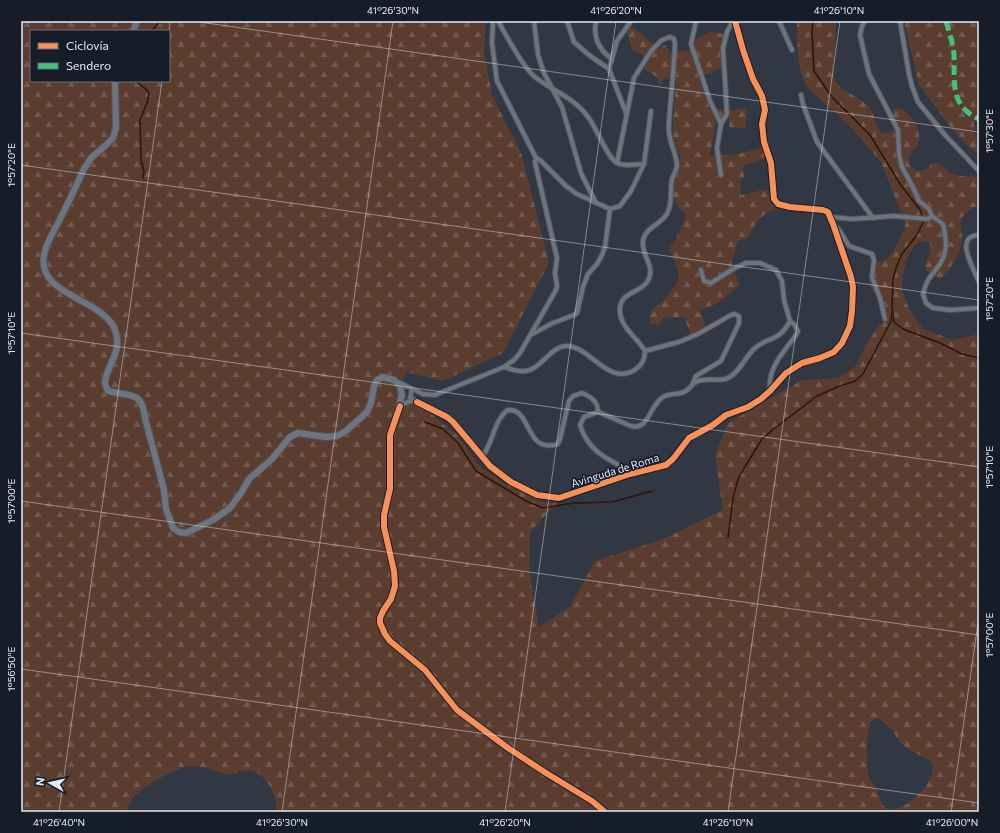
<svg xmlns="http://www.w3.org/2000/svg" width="1000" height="833" viewBox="0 0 1000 833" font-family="Commissioner,sans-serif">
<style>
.forest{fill:url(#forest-firs);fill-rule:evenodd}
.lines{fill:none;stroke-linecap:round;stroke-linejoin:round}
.stream{stroke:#2f1307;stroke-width:1.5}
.street-casing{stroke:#4f555f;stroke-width:6}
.secondary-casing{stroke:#4f555f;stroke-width:8}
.street{stroke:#6d747d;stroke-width:4}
.secondary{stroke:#6d747d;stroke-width:6}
.quiet{stroke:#40c37c;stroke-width:5;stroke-dasharray:10 5;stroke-linecap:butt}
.cycleway-casing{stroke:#171d28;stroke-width:8}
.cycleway{stroke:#f78f57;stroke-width:6}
.ticks{fill:none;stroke:#e2ebf9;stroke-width:1;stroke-opacity:0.45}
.labels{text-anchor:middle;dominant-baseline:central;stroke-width:3.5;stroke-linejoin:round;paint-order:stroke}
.street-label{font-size:11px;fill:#e2ebf9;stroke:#171d28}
.neatline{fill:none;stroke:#e2ebf9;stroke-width:1.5}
.ticks-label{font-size:10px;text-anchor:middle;fill:#e2ebf9}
</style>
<defs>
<pattern id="forest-firs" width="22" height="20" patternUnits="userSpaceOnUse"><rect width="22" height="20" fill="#5b3d30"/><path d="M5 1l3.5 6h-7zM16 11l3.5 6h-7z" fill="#72594f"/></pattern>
</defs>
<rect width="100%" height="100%" fill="#313844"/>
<!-- forest -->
<g class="forest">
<path d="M 21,21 L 486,21 L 484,52 L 492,95 L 522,155 L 549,263 L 503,353 L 443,381 L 406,372 L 398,390 L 399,396 L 429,412 L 458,436 L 479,466 L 504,483 L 542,502 L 557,503 L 530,532 L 529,571 L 539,627 L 570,607 L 595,561 L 661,540 L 723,510 L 715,456 L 728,423 L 802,380 L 838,378 L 855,367 L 867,343 L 884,319 L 882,306 L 870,285 L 869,281 L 870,272 L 874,264 L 877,262 L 885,260 L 893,252 L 905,227 L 905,223 L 881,162 L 849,125 L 807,87 C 797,70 797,41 797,21 L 837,21 C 835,30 836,38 835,47 C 835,59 831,71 836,83 C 845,93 860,97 869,107 C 876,116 874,125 882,133 L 890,133 C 899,125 893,120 893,111 L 896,108 C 899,109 902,109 905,111 C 913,118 923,133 918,144 C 915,150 909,152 909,160 C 909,163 910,166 913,168 C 921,175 928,167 934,163 L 939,163 C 954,179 959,175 979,177 L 979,205 C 973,208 966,211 962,218 C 959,224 962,230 962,236 C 962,254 952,267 940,279 L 926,270 L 925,266 C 927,257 934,251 929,242 L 921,241 L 914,246 L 905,263 L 902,283 L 902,290 L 909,309 L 923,329 L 953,340 L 979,334 L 979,812 L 277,812 C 277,796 266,771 248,770 C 241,770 234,775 227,774 C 215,772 204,766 191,766 C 176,766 143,787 133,798 C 130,802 128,807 127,812 L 21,812 ZM 31,31 L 169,31 L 169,81 L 31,81 ZM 877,718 C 890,723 894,735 903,745 C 911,753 924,755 932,763 C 937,784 908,809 889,810 C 880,805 880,797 877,789 C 876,786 872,784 871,781 C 864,768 867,736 870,722 Z"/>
<path d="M 904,21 L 979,21 L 979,119 L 974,122 L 975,132 L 979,142 L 979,155 L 967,145 L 946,122 L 944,118 L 919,85 Z"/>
<path d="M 631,26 L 659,49 L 664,45 L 669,48 L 670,53 L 692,50 L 695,40 C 700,36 705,36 710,31 L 725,34 L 721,51 L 721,67 L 712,73 L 698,76 L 710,110 L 717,108 L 727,111 L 747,108 L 745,128 L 729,127 L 729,117 L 716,119 L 710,156 L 737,154 L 762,148 L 765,159 L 743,165 L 744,178 L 740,180 L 741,195 L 767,189 L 771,203 L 776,209 C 760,215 755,223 748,238 L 738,241 L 731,265 L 740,285 L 716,304 L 700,310 L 706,327 L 691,335 L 684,317 L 663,318 L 659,325 L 650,324 C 648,308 654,309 663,301 C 669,295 674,286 679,280 L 677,268 L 669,247 L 675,241 L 686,216 L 676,203 L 672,193 L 681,157 L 672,138 L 676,80 L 665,78 L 659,85 L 657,77 L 644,69 L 650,59 L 632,49 L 627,32 Z"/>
</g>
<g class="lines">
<!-- stream -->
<g class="stream">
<path d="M 813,21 L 812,32 L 814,71 L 832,97 L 870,135 L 900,184 L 921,211 L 923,223 L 916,236 L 902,254 L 897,265 L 893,279 L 892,306 L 894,322 L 903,329 L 940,343 L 962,354 L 979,358"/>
<path d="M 152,31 L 160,21"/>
<path d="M 135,81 L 146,89 L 149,94 L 147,103 L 140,120 L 141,160 L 144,172 L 143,178"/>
<path d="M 425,422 L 443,429 L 458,443 L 476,471 L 526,501 L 543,508 L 574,503 L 612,502 L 652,491"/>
<path d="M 728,538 L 733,498 L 738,479 L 746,465 L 762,439 L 775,428 L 817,396 L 837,387 L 855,381 L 863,374 L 891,321 L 892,313"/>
</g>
<!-- street casing -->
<g class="street-casing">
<g id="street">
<path d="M 498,21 C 506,35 523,68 535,77 C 552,91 574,97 588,117 C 597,128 606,156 617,163 C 625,167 636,164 644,164"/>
<path d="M 534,21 L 538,55 L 544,73 L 562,107 L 581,173 L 596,203"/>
<path d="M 567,21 L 574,42 L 589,55 L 609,69"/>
<path d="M 596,21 C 593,37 599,50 612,59"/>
<path d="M 696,21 L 691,44 L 710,101 L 721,124 L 717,148 L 721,175"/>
<path d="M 779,21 L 792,50"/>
<path d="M 865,21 L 862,26 L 860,35 L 869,74 L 898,130 L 899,154 L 902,167 L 913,187 L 919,201 L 929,209 L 932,216 L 943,224 L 945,233 L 946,246 L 944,256 L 940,264 L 928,280 L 925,287 L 923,294 L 926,303 L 933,308 L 950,310 L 979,308"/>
<path d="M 900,21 L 909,74 L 912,86 L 918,102 L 945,135 L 979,171"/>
<path d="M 801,95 L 803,104 L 817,142 L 873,218"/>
<path d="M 626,113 L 609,69 L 617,41 L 631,21"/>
<path d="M 721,124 L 727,114 L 723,48 L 727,32 L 733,21"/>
<path d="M 536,158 L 540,160 L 566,186 L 577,194 L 610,209"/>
<path d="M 617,163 L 634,78 L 651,51 L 662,40 L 670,37 L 674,39 L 675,44 C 674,65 672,87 670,108 C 670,116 668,124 669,132 C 670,143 676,153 677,165 C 677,169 674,174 672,179 C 670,189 672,200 669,209 C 665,224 645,226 643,241 C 641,256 657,267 647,282 C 640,293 621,292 620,308 C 618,326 637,337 645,351"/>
<path d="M 610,209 L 620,206 L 631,191 L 644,164 L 651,111"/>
<path d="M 831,217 L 852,219 L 894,216 L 928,219 L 932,216"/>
<path d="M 834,224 L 840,231 L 849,246 L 872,254 L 874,260 L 872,277 L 880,298 L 885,319"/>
<path d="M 979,235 C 953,236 974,269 979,282"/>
<path d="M 701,270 L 704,281 L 711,283 L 733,269 L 746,263 L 760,263 L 776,270 L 782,281 L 784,300 L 790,321 L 794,324 L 798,331 L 796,335 C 784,352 767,368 770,391"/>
<path d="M 532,334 L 553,323 L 574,315 L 577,313 L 583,287 L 588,274 L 597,264 L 602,255 L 605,247 L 610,209"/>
<path d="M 504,367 C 510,369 518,372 525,371 C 541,370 550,346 567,346 C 590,346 609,388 636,369 C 642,365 645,359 645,351 L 679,342 L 698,334 L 731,315 L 734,314 L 739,316 L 739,323 L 721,361 L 696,376 L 693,383"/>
<path d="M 398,382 L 423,394 L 435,395 L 504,367 L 514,360 L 520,353 L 556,290 L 557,286 L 555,273 L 557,258 L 535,162 L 536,158 L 497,81 L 492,43 L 493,21"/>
<path d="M 412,389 L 410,398 L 412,401 L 440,413 L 453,422 L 490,466 L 511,482 L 537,495 L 559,498 L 630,474 L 666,465 L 673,459 L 689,438 L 713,425 L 726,415 L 748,407 L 761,399 L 770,391 L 786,373 L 802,363 L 820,358 L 834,352 L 842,343 L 850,326 L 852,311 L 853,287 L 851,277 L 833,224 L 828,212 L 823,210 L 790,207 L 778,204 L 774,199 L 771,163 L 764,142 L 762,124 L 765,110 L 762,96 L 753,79 L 743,50 L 735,21"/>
<path d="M 400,406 L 414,399"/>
<path d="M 598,412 L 584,417 L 580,425 C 583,436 592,449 602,455 C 611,462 622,465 630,474"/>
<path d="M 482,457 C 493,444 494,419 508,410 C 511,410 514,410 517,412 C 530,419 529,453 558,444 L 560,439 L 569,401 L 573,396 L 582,393 C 592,397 598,402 598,412 L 631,426 C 650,431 650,402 665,396 C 671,393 680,395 686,391 C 693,386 693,381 703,380 C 711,378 720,382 728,378 C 740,372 745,357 755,348 C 769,336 779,342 790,321"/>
</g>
</g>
<!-- secondary casing -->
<g class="secondary-casing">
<g id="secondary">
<path d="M 133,31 L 137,21"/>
<path d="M 115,81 L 116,128 L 113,138 L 105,146 L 91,158 L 84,169 C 76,186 69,202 60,219 C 55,230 46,242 44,255 C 36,297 107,298 116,333 C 122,353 106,366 105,383 C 105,386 107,388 108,391 C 130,397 142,390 145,418 L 164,490 L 166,509 L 173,528 L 179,532 L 186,533 L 213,520 L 230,508 L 241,493 L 249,479 L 272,459 L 290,437 L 298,433 L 326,437 L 337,436 L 346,431 L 367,412 L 371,403 L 374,386 L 377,380 L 382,377 L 394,380 L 400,386 L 402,395 L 390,439 L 390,489 L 384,515 L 384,527 L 394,571 L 395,586 L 391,599 L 383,611 L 380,618 L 380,623 L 385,634 L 390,641 L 425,670 L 457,710 L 508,748 L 546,773 L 592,801 L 605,812"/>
</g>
</g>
<!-- street -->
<use href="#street" class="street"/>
<!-- secondary -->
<use href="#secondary" class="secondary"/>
<!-- quiet -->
<path class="quiet" d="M 946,21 C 949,32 953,43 954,54 C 955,81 949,106 979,119"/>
<!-- cycleway casing -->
<g class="cycleway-casing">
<g id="cycleway">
<path d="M 417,402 L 447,417 L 453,422 L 490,466 L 511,482 L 537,495 L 559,498 L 630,474 L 666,465 L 673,459 L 689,438 L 713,425 L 726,415 L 748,407 L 761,399 L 770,391 L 786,373 L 802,363 L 820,358 L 834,352 L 842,343 L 850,326 L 852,311 L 853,287 L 851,277 L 833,224 L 828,212 L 823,210 L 790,207 L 778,204 L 774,199 L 771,163 L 764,142 L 762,124 L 765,110 L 762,96 L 753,79 L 743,50 L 735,21"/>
<path d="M 400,406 L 390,435 L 390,489 L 384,515 L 384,527 L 394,571 L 395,586 L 391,599 L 383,611 L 380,618 L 380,623 L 385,634 L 390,641 L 425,670 L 457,710 L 508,748 L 546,773 L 592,801 L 605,812"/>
</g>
</g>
<!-- cycleway -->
<use href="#cycleway" class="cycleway"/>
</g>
<!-- ticks -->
<path class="ticks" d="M 192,21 L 979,132M 169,31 L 170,21M 21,165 L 979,300M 21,333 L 979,467M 21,501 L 979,635M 21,669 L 979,803M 59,812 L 162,81M 282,812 L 393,21M 505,812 L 616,21M 728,812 L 840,21M 951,812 L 979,616"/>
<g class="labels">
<!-- street labels -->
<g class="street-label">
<text transform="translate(615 470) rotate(-17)">Avinguda de Roma</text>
</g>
</g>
<!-- border -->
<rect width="1000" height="833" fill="none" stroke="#171d28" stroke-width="44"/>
<!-- legend -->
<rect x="30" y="30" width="140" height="52" fill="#171d28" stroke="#686f7c"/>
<rect x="38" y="43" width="20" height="6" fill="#f78f57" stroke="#686f7c"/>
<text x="66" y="50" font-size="12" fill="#e2ebf9">Ciclovía</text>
<rect x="38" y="63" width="20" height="6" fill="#40c37c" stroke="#686f7c"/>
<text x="66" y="70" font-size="12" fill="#e2ebf9">Sendero</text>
<!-- north arrow -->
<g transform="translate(50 783) rotate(278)" stroke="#171d28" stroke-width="3" paint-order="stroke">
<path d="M0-3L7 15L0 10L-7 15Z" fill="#e2ebf9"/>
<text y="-6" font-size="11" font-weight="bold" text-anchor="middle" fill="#e2ebf9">N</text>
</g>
<rect x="22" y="22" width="956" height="789" class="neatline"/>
<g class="ticks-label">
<text x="393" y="14">41°26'30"N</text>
<text x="616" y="14">41°26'20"N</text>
<text x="839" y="14">41°26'10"N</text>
<text transform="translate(989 131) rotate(-90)" y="4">1°57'30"E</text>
<text transform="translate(11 165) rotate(-90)" y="4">1°57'20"E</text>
<text transform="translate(989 299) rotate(-90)" y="4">1°57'20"E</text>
<text transform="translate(11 333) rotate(-90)" y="4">1°57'10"E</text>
<text transform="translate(989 467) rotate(-90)" y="4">1°57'10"E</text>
<text transform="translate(11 501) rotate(-90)" y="4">1°57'00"E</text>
<text transform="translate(989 635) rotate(-90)" y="4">1°57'00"E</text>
<text transform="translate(11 669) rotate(-90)" y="4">1°56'50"E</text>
<text x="59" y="826">41°26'40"N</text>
<text x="282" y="826">41°26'30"N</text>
<text x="505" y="826">41°26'20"N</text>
<text x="728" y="826">41°26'10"N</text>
<text x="952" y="826">41°26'00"N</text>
</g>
</svg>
